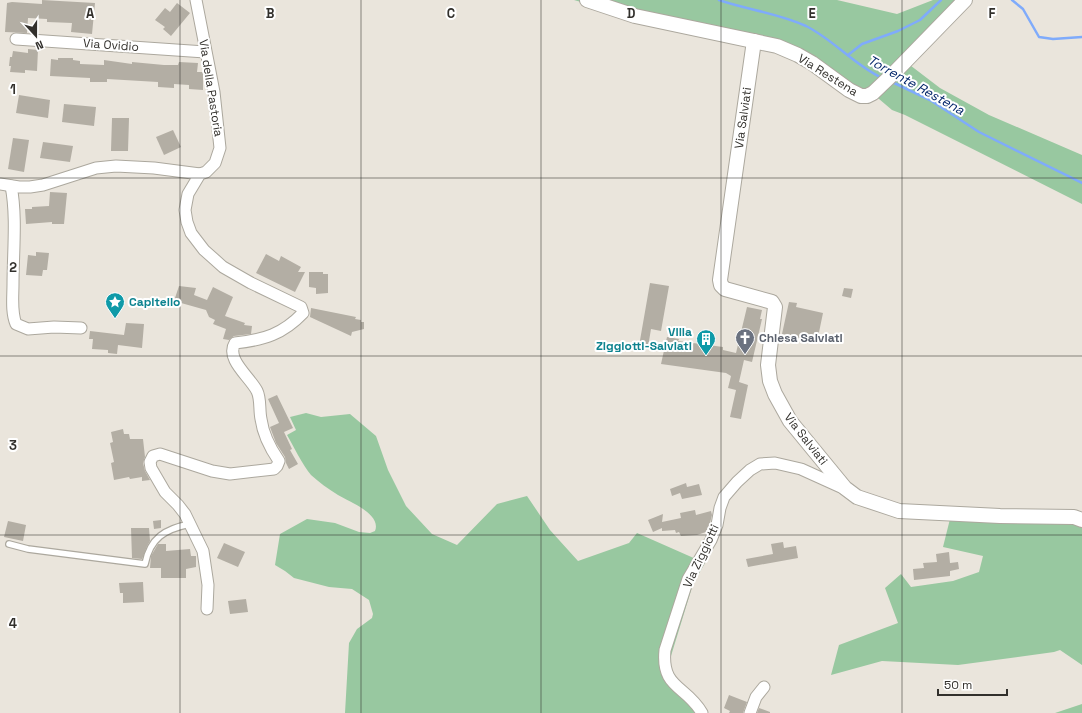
<svg xmlns="http://www.w3.org/2000/svg" width="1082" height="713" viewBox="0 0 1082 713" font-family="'Space Grotesk',sans-serif">
<style>
.green{fill:#98c8a0}
.lines{fill:none;stroke-linecap:round;stroke-linejoin:round}
.stream{stroke:#7fabfb;stroke-width:2.5}
.building{fill:#b3aea4}
.service-casing{stroke:#aca89e;stroke-width:8}
.minor-casing{stroke:#aca89e;stroke-width:13}
.tertiary-casing{stroke:#aca89e;stroke-width:16}
.service{stroke:#fff;stroke-width:5.5}
.minor{stroke:#fff;stroke-width:11}
.tertiary{stroke:#fff;stroke-width:14}
.grid{fill:none;stroke:#32302c;stroke-width:1;stroke-opacity:0.55}
.labels{text-anchor:middle;dominant-baseline:central;stroke-width:4;stroke-linejoin:round;paint-order:stroke}
.street-label{font-size:12px;fill:#32302c;stroke:#fff}
.culture-label{font-size:12px;font-weight:bold;fill:#0d838f;stroke:#fff;text-anchor:start}
.worship-label{font-size:12px;font-weight:bold;fill:#5b616d;stroke:#fff;text-anchor:start}
.water-label{font-size:13px;font-style:italic;fill:#03266a;stroke:#fff}
.grid-label{font-size:13px;text-anchor:middle;font-weight:bold;fill:#32302c;stroke:#fff;stroke-width:4;stroke-linejoin:round;paint-order:stroke}
</style>
<rect width="100%" height="100%" fill="#eae5dc"/>
<!-- green -->
<g class="green">
<path d="M 574,0 L 837,0 L 897,14 L 933,0 L 966,0 L 902,59 L 940,88 L 989,115 L 1082,155 L 1082,204 L 905,115 L 892,110 L 872,93 L 860,96 L 787,50 L 626,15 Z"/>
<path d="M 306,413 L 321,417 L 350,414 L 376,436 L 388,470 L 406,506 L 432,534 L 457,545 L 497,504 L 527,496 L 550,530 L 578,561 L 629,543 L 637,533 L 705,563 L 693,584 L 667,669 L 695,713 L 345,713 L 349,643 L 357,629 L 372,618 L 373,614 L 369,600 L 352,589 L 329,587 L 294,578 L 285,571 L 275,565 L 280,534 L 307,519 L 335,523 L 359,532 L 370,533 L 375,531 C 382,514 348,501 338,495 C 328,489 319,482 311,475 C 303,466 293,445 287,435 L 296,430 L 290,417 Z"/>
<path d="M 951,515 L 1082,517 L 1082,665 L 1060,650 L 1054,652 L 958,665 L 882,661 L 831,675 L 839,645 L 898,623 L 885,588 L 901,574 L 911,587 L 953,581 L 979,572 L 983,556 L 943,547 Z"/>
<path d="M 1082,704 L 1082,713 L 1055,713 Z"/>
</g>
<g class="lines">
<!-- stream -->
<g class="stream">
<path d="M 719,0 C 748,10 778,13 806,26 C 834,40 854,65 882,78"/>
<path d="M 1012,0 L 1023,9 L 1039,37 L 1053,39 L 1082,37"/>
<path d="M 848,55 L 862,44 L 898,31 L 920,20 L 941,0"/>
<path d="M 892,82 L 930,100 L 979,132 L 1082,183"/>
</g>
</g>
<!-- building -->
<g class="building">
<path d="M 42,0 L 95,3 L 92,34 L 71,32 L 72,23 L 47,22 L 47,19 L 28,18 L 27,33 L 5,32 L 7,3 L 12,2 L 42,4 Z"/>
<path d="M 177,3 L 190,13 L 171,36 L 163,29 L 165,27 L 155,20 L 165,8 L 170,12 Z"/>
<path d="M 28,49 L 38,50 L 37,71 L 25,70 L 25,73 L 10,72 L 11,66 L 9,66 L 10,57 L 12,57 L 13,51 L 28,53 Z"/>
<path d="M 58,58 L 73,58 L 73,60 L 80,61 L 80,64 L 104,65 L 104,60 L 132,64 L 132,62 L 164,65 L 178,65 L 179,62 L 198,63 L 197,72 L 203,72 L 203,90 L 189,89 L 189,85 L 174,84 L 174,88 L 158,87 L 158,82 L 107,79 L 107,82 L 90,82 L 90,78 L 50,76 L 51,59 L 58,60 Z"/>
<path d="M 19,95 L 50,100 L 48,118 L 16,113 Z"/>
<path d="M 64,104 L 96,107 L 94,126 L 62,122 Z"/>
<path d="M 112,118 L 129,118 L 128,151 L 111,151 Z"/>
<path d="M 173,130 L 181,147 L 164,155 L 156,137 Z"/>
<path d="M 13,138 L 29,140 L 24,172 L 8,169 Z"/>
<path d="M 43,142 L 73,146 L 70,162 L 40,158 Z"/>
<path d="M 50,192 L 67,193 L 64,224 L 52,224 L 52,222 L 26,224 L 25,209 L 32,209 L 32,207 L 49,206 Z"/>
<path d="M 36,252 L 49,253 L 47,270 L 43,270 L 42,276 L 26,275 L 28,255 L 36,256 Z"/>
<path d="M 266,254 L 279,261 L 281,256 L 301,267 L 298,272 L 305,272 L 295,292 L 256,273 Z"/>
<path d="M 309,272 L 323,272 L 323,274 L 328,274 L 328,293 L 316,294 L 316,288 L 309,287 Z"/>
<path d="M 650,283 L 669,286 L 661,331 L 651,329 L 648,347 L 639,346 Z"/>
<path d="M 179,286 L 196,288 L 194,295 L 207,300 L 213,287 L 233,297 L 225,316 L 245,323 L 244,325 L 252,326 L 251,334 L 234,336 L 229,340 L 223,339 L 226,329 L 213,324 L 215,320 L 209,317 L 206,310 L 174,301 Z"/>
<path d="M 844,288 L 853,289 L 851,298 L 842,296 Z"/>
<path d="M 789,302 L 797,303 L 796,307 L 823,313 L 817,342 L 782,334 Z"/>
<path d="M 747,307 L 762,310 L 760,319 L 762,319 L 752,362 L 744,360 L 739,382 L 748,385 L 741,419 L 730,417 L 736,390 L 728,388 L 731,376 L 726,373 L 661,364 L 667,337 L 679,339 L 678,341 L 723,347 L 723,350 L 736,353 Z"/>
<path d="M 311,308 L 356,317 L 355,319 L 361,320 L 361,322 L 364,322 L 364,329 L 352,332 L 351,336 L 310,317 Z"/>
<path d="M 126,323 L 144,324 L 142,348 L 118,345 L 117,354 L 108,353 L 108,350 L 92,349 L 93,339 L 89,339 L 90,331 L 124,335 Z"/>
<path d="M 277,395 L 293,428 L 284,432 L 292,449 L 290,450 L 298,464 L 289,469 L 286,463 L 285,457 L 276,443 L 270,427 L 279,423 L 268,399 Z"/>
<path d="M 123,429 L 124,434 L 129,434 L 130,439 L 143,439 L 145,457 L 143,463 L 145,471 L 150,480 L 142,481 L 142,477 L 130,479 L 129,477 L 114,480 L 111,463 L 114,462 L 110,443 L 113,442 L 111,432 Z"/>
<path d="M 686,483 L 687,487 L 699,484 L 702,495 L 682,499 L 680,493 L 672,496 L 670,489 Z"/>
<path d="M 695,510 L 696,515 L 711,511 L 712,515 L 710,523 L 706,532 L 697,535 L 681,536 L 679,532 L 676,533 L 675,530 L 662,531 L 662,528 L 653,532 L 648,520 L 663,514 L 662,522 L 681,518 L 680,513 Z"/>
<path d="M 161,520 L 161,528 L 154,529 L 153,521 Z"/>
<path d="M 8,521 L 26,525 L 23,541 L 4,537 Z"/>
<path d="M 131,528 L 149,528 L 150,541 L 147,546 L 142,559 L 132,558 Z"/>
<path d="M 783,542 L 784,548 L 796,546 L 798,558 L 748,567 L 746,559 L 773,554 L 771,544 Z"/>
<path d="M 224,543 L 245,552 L 238,567 L 217,558 Z"/>
<path d="M 158,544 L 166,544 L 166,551 L 190,549 L 191,556 L 196,556 L 196,567 L 186,569 L 186,578 L 161,578 L 161,568 L 150,568 L 151,556 Z"/>
<path d="M 949,552 L 950,563 L 958,562 L 959,569 L 950,571 L 950,576 L 914,580 L 913,569 L 924,568 L 923,563 L 937,562 L 936,554 Z"/>
<path d="M 143,582 L 144,602 L 123,603 L 123,593 L 120,593 L 119,583 Z"/>
<path d="M 246,599 L 248,612 L 230,614 L 228,601 Z"/>
<path d="M 729,695 L 747,702 L 743,713 L 729,713 L 730,711 L 724,708 Z"/>
<path d="M 759,708 L 770,712 L 770,713 L 757,713 Z"/>
</g>
<g class="lines">
<!-- service casing -->
<g class="service-casing">
<path id="service" d="M 9,544 L 28,549 L 145,564 C 150,538 165,529 190,524"/>
</g>
<!-- minor casing -->
<g class="minor-casing">
<g id="minor">
<path d="M 196,0 L 214,92 L 220,148 L 215,163 L 206,172 L 200,174 L 188,194 L 185,210 L 187,222 L 191,233 L 204,250 L 223,267 L 251,283 L 301,307 L 303,313 C 283,334 264,340 235,343 C 225,359 250,377 257,391 C 261,399 259,410 261,419 C 263,434 270,448 279,461 L 277,466 L 274,469 L 230,474 L 212,471 L 160,454 L 153,456 L 150,462 L 151,468 L 165,492 L 178,505 L 185,514 L 203,551 L 208,585 L 207,609"/>
<path d="M 16,39 L 205,52"/>
<path d="M 0,184 L 19,187 L 30,187 L 43,185 L 96,168 L 116,166 L 154,168 L 200,174"/>
<path d="M 11,186 C 17,216 13,253 13,284 C 13,297 11,312 16,324 L 28,329 L 54,327 L 81,328"/>
<path d="M 702,713 C 686,685 661,689 665,650 L 688,579 L 711,540 L 717,525 L 720,508 L 724,497 L 737,482 L 750,470 L 760,464 L 775,463 L 801,469 L 843,488"/>
<path d="M 750,713 L 756,697 L 764,687"/>
</g>
</g>
<!-- tertiary casing -->
<g class="tertiary-casing">
<g id="tertiary">
<path d="M 587,0 L 635,16 L 777,46 L 798,55 L 812,63 L 849,90 L 861,96 L 867,96 L 873,93 L 896,71 L 965,0"/>
<path d="M 754,41 L 720,280 L 721,285 L 725,289 L 772,302 L 775,307 L 768,365 L 770,381 L 775,394 L 790,421 L 845,488 L 857,497 L 899,511 L 1000,516 L 1074,517 L 1082,520"/>
</g>
</g>
<!-- service -->
<use href="#service" class="service"/>
<!-- minor -->
<use href="#minor" class="minor"/>
<!-- tertiary -->
<use href="#tertiary" class="tertiary"/>
</g>
<!-- grid -->
<path class="grid" d="M 180,0 L 180,713M 361,0 L 361,713M 541,0 L 541,713M 721,0 L 721,713M 902,0 L 902,713M 0,178 L 1082,178M 0,356 L 1082,356M 0,535 L 1082,535"/>
<!-- icons -->
<defs>
<g id="sight-pin" transform="scale(1)"><path d="M0 17L-7.5 6A9.5 9.5 0 1 1 7.5 6Z" fill="#0f9aa8" stroke="#fff"/><path d="M0-6L1.8-2.2L6-1.7L2.9 1.2L3.7 5.4L0 3.3L-3.7 5.4L-2.9 1.2L-6-1.7L-1.8-2.2Z" fill="#fff"/></g>
<g id="church-pin" transform="scale(1)"><path d="M0 17L-7.5 6A9.5 9.5 0 1 1 7.5 6Z" fill="#6b7280" stroke="#fff"/><path d="M-1.2-6h2.4v3.5h3.3v2.4h-3.3V6h-2.4V-.1h-3.3v-2.4h3.3Z" fill="#fff"/></g>
<g id="building-pin" transform="scale(1)"><path d="M0 17L-7.5 6A9.5 9.5 0 1 1 7.5 6Z" fill="#0f9aa8" stroke="#fff"/><path d="M-4-6H4V6H1V3H-1V6H-4ZM-2.5-4.3h1.7v1.8h-1.7ZM.8-4.3h1.7v1.8H.8ZM-2.5-1h1.7V.8h-1.7ZM.8-1h1.7V.8H.8Z" fill="#fff"/></g>
</defs>
<g fill-rule="evenodd">
<use href="#sight-pin" x="115" y="302"/>
<use href="#church-pin" x="745" y="338"/>
<use href="#building-pin" x="706" y="339"/>
</g>
<g class="labels">
<!-- street labels -->
<g class="street-label">
<text transform="translate(111 45) rotate(4)">Via Ovidio</text>
<text transform="translate(828 75) rotate(32)">Via Restena</text>
<text transform="translate(211 88) rotate(81)">Via della Pastoria</text>
<text transform="translate(743 118) rotate(-82)">Via Salviati</text>
<text transform="translate(806 439) rotate(52)">Via Salviati</text>
<text transform="translate(701 556) rotate(-65)">Via Ziggiotti</text>
</g>
<!-- culture labels -->
<g class="culture-label">
<text x="129" y="302">Capitello</text>
<text x="692" y="332" text-anchor="end">Villa<tspan x="692" dy="14">Ziggiotti-Salviati</tspan></text>
</g>
<!-- worship labels -->
<g class="worship-label">
<text x="759" y="338">Chiesa Salviati</text>
</g>
<!-- water labels -->
<g class="water-label">
<text transform="translate(916 85) rotate(29)">Torrente Restena</text>
</g>
</g>
<g class="grid-label">
<text x="90" y="18">A</text>
<text x="270" y="18">B</text>
<text x="451" y="18">C</text>
<text x="631" y="18">D</text>
<text x="812" y="18">E</text>
<text x="992" y="18">F</text>
<text x="13" y="94">1</text>
<text x="13" y="272">2</text>
<text x="13" y="450">3</text>
<text x="13" y="628">4</text>
</g>
<!-- north arrow -->
<g transform="translate(36 36) rotate(159)" stroke="#ffffff" stroke-width="3" paint-order="stroke">
<path d="M0-3L7 15L0 10L-7 15Z" fill="#32302c"/>
<text y="-6" font-size="11" font-weight="bold" text-anchor="middle" fill="#32302c">N</text>
</g>
<!-- scale -->
<path d="M938 689v6h69v-6" fill="none" stroke="#32302c" stroke-width="2"/>
<text x="944" y="689" font-size="12" fill="#32302c" stroke="#ffffff" stroke-width="3" paint-order="stroke">50 m</text>
</svg>
